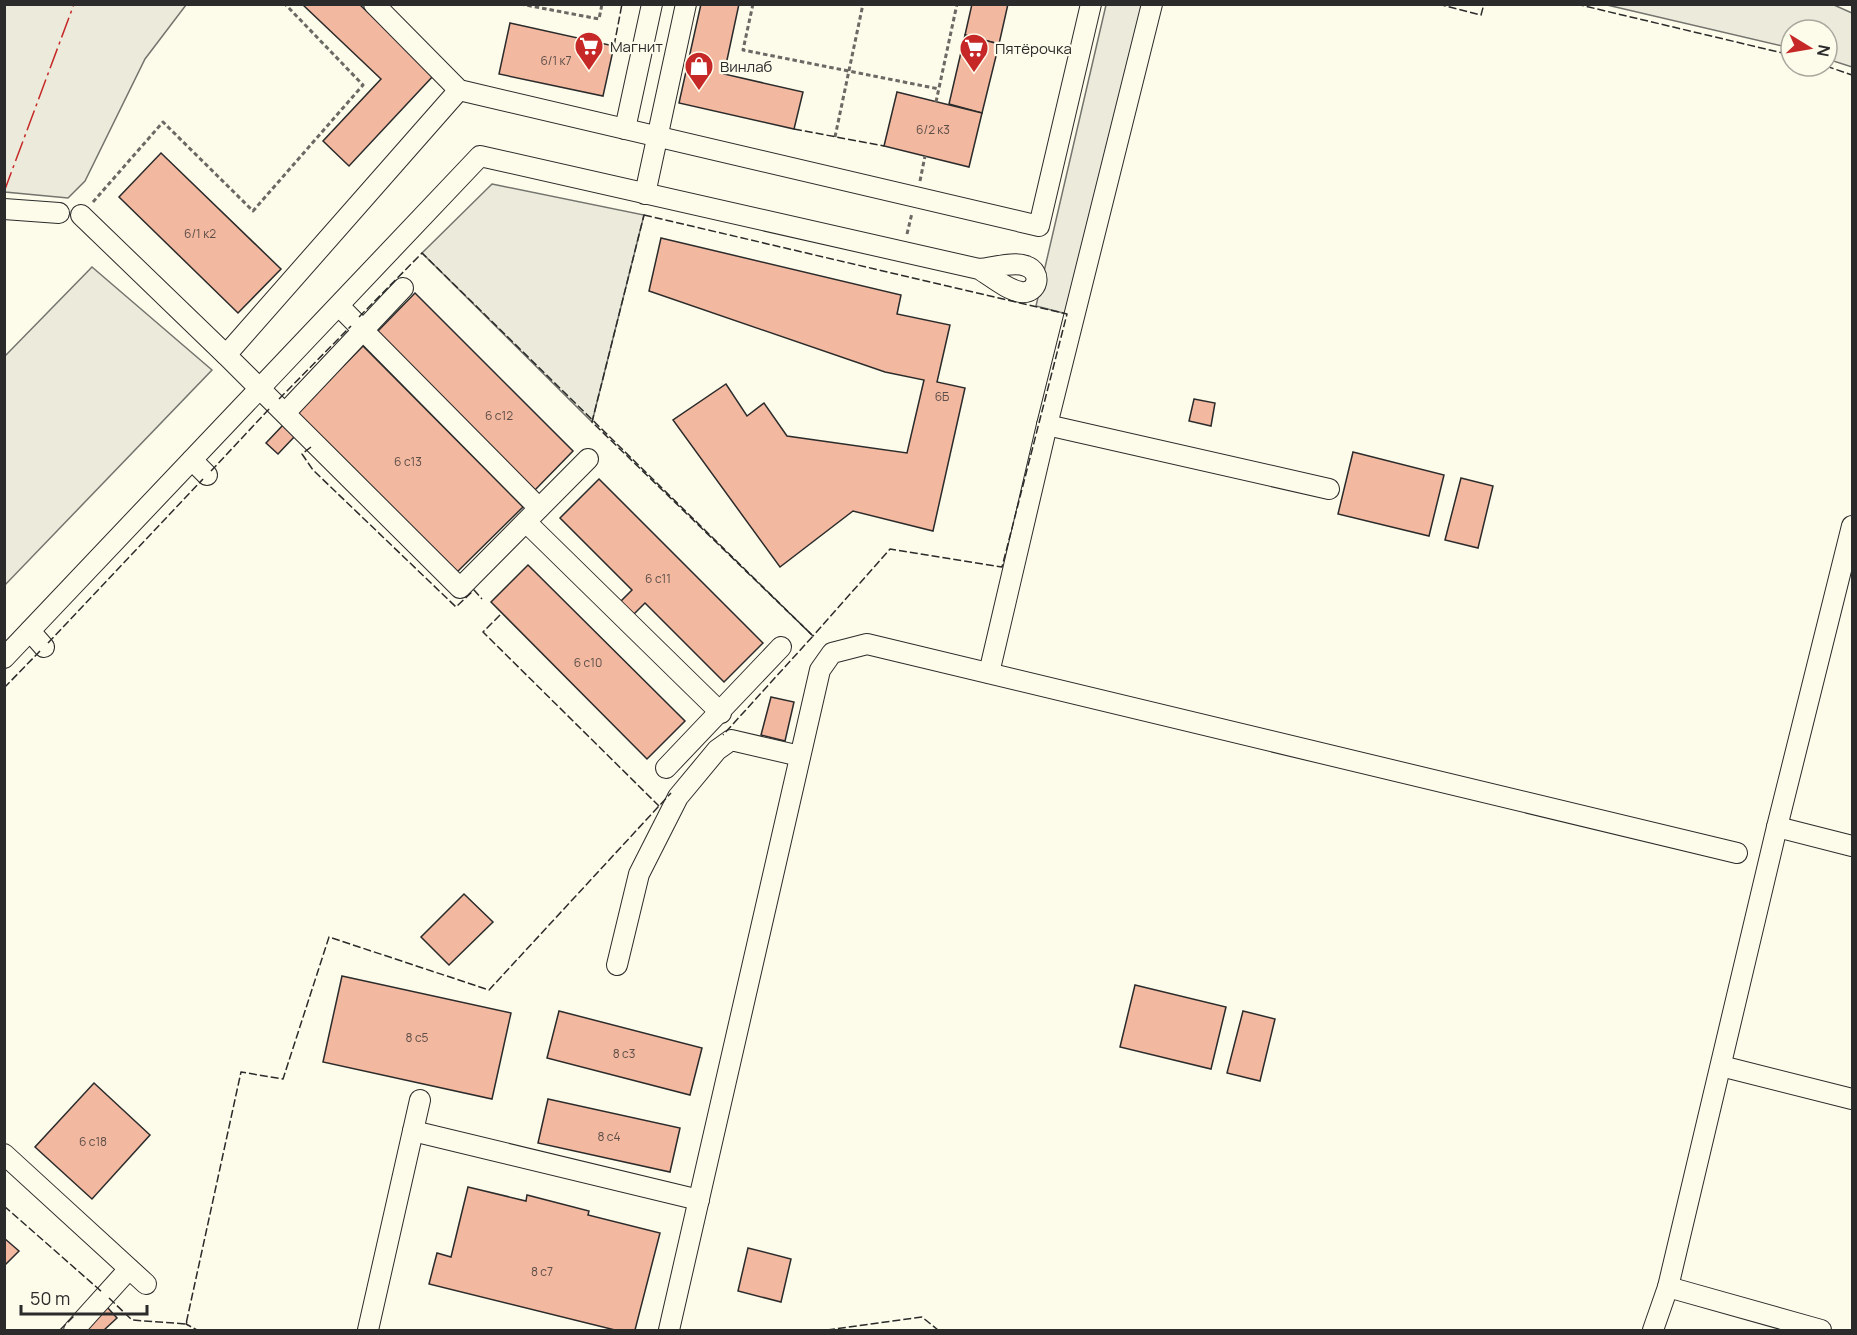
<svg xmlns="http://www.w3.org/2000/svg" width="1857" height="1335" viewBox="0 0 1857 1335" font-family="Manrope,sans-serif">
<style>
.green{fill:#ecebdb;stroke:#74746e;stroke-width:1.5}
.parking{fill:#eceadb;stroke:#74746e;stroke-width:1.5}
.building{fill:#f2b8a0;stroke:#2b2b2b;stroke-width:1.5}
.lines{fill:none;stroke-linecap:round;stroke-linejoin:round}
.minor-casing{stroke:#2b2b2b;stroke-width:22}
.path{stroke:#6a6964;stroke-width:3;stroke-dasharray:4.5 3;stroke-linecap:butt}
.minor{stroke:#fdfbea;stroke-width:20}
.fence{stroke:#2b2b2b;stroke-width:1.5;stroke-dasharray:8 3;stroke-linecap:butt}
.power{stroke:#c62828;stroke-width:1.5;stroke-dasharray:21 4.5 3 4.5;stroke-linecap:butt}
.labels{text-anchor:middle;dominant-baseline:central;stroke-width:4.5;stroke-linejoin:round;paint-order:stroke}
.number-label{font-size:12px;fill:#5d4e48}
.poi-label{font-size:15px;fill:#2b2b2b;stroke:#fdfbea;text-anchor:start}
</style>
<rect width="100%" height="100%" fill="#fdfbea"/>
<!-- green -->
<g class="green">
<path d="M 4,5 L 186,5 L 145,59 L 85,181 L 68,198 L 5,192 Z"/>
<path d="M 1106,5 L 1145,5 L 1067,314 L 1036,306 Z"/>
<path d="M 492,184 L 644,215 L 592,422 L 422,253 Z"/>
</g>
<!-- parking -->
<g class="parking">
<path d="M 1607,5 L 1834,5 L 1852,13 L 1852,67 L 1827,59 L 1827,30 L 1791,30 L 1791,48 Z"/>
<path d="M 92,267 L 212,370 L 5,585 L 5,356 Z"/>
</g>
<!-- building -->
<g class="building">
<path d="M 302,4 L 359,4 L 434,75 L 349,166 L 323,141 L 381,79 Z"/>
<path d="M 701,4 L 739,4 L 724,74 L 803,92 L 794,129 L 679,103 Z"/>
<path d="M 972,4 L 1008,4 L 999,44 L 965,35 Z"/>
<path d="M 510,23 L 614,46 L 603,96 L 499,74 Z"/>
<path d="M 965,35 L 999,44 L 982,113 L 949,104 Z"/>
<path d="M 897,92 L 982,113 L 969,167 L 884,146 Z"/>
<path d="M 161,153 L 281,269 L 238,313 L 119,197 Z"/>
<path d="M 661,238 L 901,295 L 897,314 L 950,325 L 937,382 L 965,388 L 933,531 L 853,511 L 780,567 L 673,420 L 726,384 L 747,416 L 764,403 L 787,436 L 907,453 L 924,380 L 885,372 L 649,291 Z"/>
<path d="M 415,293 L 573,451 L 535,490 L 377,332 Z"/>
<path d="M 363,346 L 523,507 L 453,576 L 294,416 Z"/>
<path d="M 1194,399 L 1215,403 L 1211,426 L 1189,421 Z"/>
<path d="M 283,425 L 295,436 L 278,454 L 266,443 Z"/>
<path d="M 1353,452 L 1444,475 L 1429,536 L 1338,514 Z"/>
<path d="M 1461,478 L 1493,486 L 1478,548 L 1445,540 Z"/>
<path d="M 599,479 L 763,643 L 724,682 L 645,603 L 632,616 L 619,603 L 632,590 L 560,518 Z"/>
<path d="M 528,565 L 685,721 L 647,759 L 491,602 Z"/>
<path d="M 771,697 L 794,702 L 785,741 L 761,735 Z"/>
<path d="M 464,894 L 493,922 L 449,965 L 421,937 Z"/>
<path d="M 342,976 L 511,1013 L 492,1099 L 323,1062 Z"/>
<path d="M 1135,985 L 1226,1007 L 1211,1069 L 1120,1047 Z"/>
<path d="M 559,1011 L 702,1048 L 690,1095 L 547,1058 Z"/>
<path d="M 1243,1011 L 1275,1019 L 1260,1081 L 1227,1073 Z"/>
<path d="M 94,1083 L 150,1135 L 92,1199 L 35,1147 Z"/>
<path d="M 548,1099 L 680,1128 L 670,1172 L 538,1143 Z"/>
<path d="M 468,1187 L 526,1201 L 527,1195 L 589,1211 L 588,1215 L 660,1233 L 635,1330 L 615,1330 L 429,1284 L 437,1253 L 451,1257 Z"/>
<path d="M 4,1238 L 19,1251 L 4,1266 Z"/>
<path d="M 748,1248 L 791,1259 L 781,1302 L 738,1291 Z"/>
<path d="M 107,1307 L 117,1318 L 104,1330 L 89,1330 L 85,1327 Z"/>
</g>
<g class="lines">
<!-- minor casing -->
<g class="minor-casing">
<g id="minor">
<path d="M 374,4 L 459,90 L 1039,226 L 1091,4"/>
<path d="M 625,129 L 652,4"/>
<path d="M 645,194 L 686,4"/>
<path d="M 4,209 L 59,213"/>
<path d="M 81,215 L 226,355 L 459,90"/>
<path d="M 339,306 L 539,508"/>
<path d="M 226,355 L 460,588 L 588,459"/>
<path d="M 285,413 L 403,288"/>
<path d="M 1047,425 L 1329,489"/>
<path d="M 192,460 L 207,475"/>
<path d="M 526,522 L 721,713"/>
<path d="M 30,631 L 44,647"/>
<path d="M 4,658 L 480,156 L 979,269 C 991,276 1007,290 1021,292 C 1038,294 1043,272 1026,266 C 1014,261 993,268 979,269"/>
<path d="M 989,673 L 1047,425 L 1152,4"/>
<path d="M 666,768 L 781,647"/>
<path d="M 1777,827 L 1852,846"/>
<path d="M 617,965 L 639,874 L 678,797 L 717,750 L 731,740 L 800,756"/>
<path d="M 1721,1066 L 1852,1099"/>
<path d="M 413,1131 L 699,1200"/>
<path d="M 4,1154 L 146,1284"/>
<path d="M 1668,1287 L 1821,1330"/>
<path d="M 74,1330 L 129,1269"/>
<path d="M 368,1330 L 420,1100"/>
<path d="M 669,1330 L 820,670 L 832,653 L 867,644 L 1737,853"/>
<path d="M 1653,1330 L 1668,1287 L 1777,827 L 1852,526"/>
</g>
</g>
<!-- path -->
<g class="path">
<path d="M 520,4 L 599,19 L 602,4"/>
<path d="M 753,4 L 743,50 L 939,89"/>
<path d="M 936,102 L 957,4"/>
<path d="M 835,137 L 863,4"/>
<path d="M 920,181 L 925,156"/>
<path d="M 93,202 L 163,122 L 253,211 L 363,85 L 285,4"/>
<path d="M 907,234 L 912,213"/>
</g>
<!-- minor -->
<use href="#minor" class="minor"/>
<!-- fence -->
<g class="fence">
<path d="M 1438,4 L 1481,15 L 1484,4"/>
<path d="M 1576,4 L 1791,55"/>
<path d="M 614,46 L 622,4"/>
<path d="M 1826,66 L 1852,75"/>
<path d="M 794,129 L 884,146"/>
<path d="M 644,215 L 1067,314 L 1002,567 L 890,549 L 813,636 L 592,422 Z"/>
<path d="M 359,317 L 422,253 L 813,636 L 723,735"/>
<path d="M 279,399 L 351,326"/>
<path d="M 311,447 L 302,454 L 313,470 L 456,607 L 474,590 L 482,599"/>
<path d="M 211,471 L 271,407"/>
<path d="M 500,615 L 483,632 L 659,806"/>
<path d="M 48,643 L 203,479"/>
<path d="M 4,688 L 40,651"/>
<path d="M 4,1206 L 102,1292"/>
<path d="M 109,1298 L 132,1320 L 186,1324 L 241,1072 L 283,1079 L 329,937 L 489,990 L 671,793"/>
<path d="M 187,1322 L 186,1324 L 197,1330"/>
<path d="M 60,1330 L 75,1315"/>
<path d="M 827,1330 L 922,1317 L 938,1330"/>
</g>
<!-- power -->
<path class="power" d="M 4,192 L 74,4"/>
</g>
<!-- icons -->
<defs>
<g id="supermarket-pin" transform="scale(1.5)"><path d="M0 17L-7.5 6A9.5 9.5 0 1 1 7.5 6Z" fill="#c62828" stroke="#fdfbea"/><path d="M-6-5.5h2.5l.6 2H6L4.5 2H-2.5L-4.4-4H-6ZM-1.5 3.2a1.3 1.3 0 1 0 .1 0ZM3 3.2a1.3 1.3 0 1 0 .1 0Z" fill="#fff"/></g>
<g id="shop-pin" transform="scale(1.5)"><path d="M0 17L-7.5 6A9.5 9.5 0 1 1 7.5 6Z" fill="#c62828" stroke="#fdfbea"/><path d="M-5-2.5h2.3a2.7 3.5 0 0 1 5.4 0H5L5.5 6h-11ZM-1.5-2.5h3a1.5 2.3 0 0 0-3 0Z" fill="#fff"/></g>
</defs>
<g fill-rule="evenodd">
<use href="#supermarket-pin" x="589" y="46"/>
<use href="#supermarket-pin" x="974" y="48"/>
<use href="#shop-pin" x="699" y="66"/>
</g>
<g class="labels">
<!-- number labels -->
<g class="number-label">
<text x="556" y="60">6/1 к7</text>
<text x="933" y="129">6/2 к3</text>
<text x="200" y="233">6/1 к2</text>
<text x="942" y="396">6Б</text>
<text x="499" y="415">6 с12</text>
<text x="408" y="461">6 с13</text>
<text x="658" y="578">6 с11</text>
<text x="588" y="662">6 с10</text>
<text x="417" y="1037">8 с5</text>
<text x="624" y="1053">8 с3</text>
<text x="609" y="1136">8 с4</text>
<text x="93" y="1141">6 с18</text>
<text x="542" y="1271">8 с7</text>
</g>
<!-- poi labels -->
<g class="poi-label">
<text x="610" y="46">Магнит</text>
<text x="995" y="48">Пятёрочка</text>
<text x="720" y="66">Винлаб</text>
</g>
</g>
<!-- border -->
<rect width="1857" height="1335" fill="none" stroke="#2b2b2b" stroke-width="12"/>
<!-- north arrow -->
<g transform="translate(1809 48) rotate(101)"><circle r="28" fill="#fdfbea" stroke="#a9a89e" stroke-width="1.5"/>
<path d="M0-4.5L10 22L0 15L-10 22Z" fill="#c62828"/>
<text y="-9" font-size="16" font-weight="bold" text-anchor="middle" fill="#2b2b2b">N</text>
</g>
<!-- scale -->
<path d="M21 1305v9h126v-9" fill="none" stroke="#2b2b2b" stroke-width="3"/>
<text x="30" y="1305" font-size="18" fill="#2b2b2b" stroke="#fdfbea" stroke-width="4.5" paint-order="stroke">50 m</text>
</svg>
